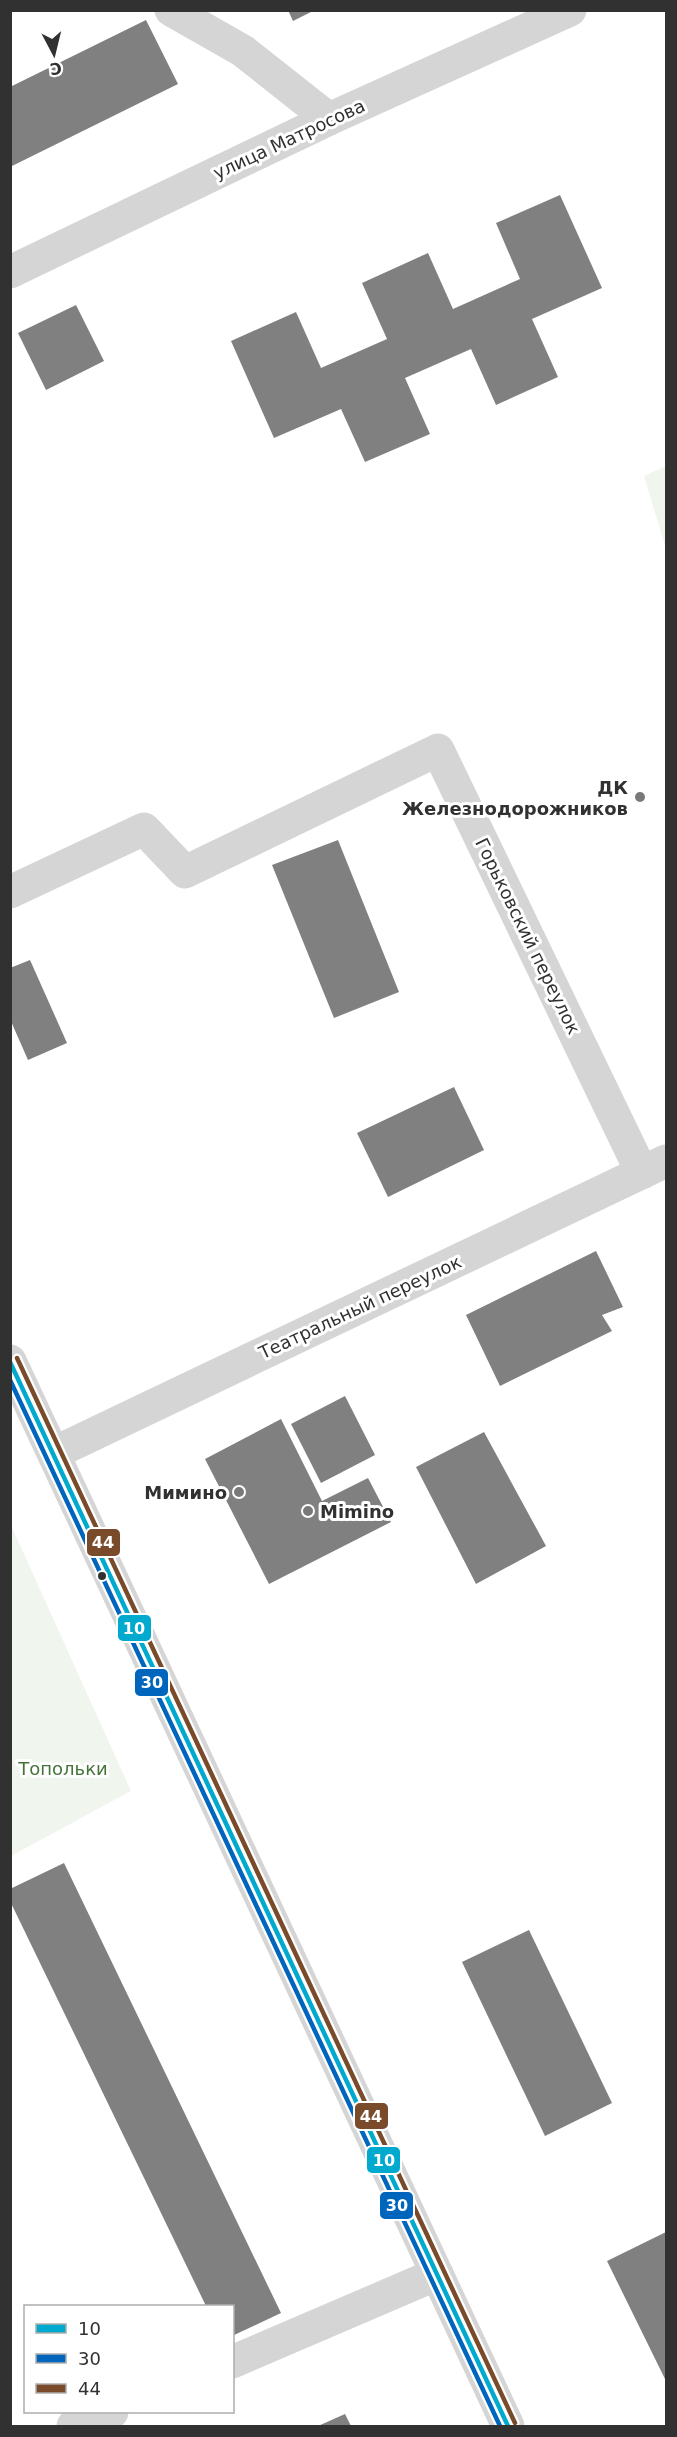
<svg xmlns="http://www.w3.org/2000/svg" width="677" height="2437" viewBox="0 0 677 2437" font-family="'DejaVu Sans',sans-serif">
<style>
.green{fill:#f0f6ed}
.building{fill:#808080}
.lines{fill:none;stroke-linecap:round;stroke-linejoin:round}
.minor{stroke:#d5d5d5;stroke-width:33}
.bus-1-casing{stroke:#fff;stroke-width:9}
.bus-2-casing{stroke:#fff;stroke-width:9}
.bus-3-casing{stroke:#fff;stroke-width:9}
.bus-1{stroke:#00a9ce;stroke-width:4.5}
.bus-2{stroke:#0065bd;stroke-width:4.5}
.bus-3{stroke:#7a4b2a;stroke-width:4.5}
.poi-dot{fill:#797979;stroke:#fff;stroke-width:2}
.bus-dot{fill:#313131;stroke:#fff;stroke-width:2}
.labels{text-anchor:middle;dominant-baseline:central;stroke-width:6;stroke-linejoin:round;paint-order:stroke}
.street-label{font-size:18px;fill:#313131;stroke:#fff}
.poi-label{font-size:18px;font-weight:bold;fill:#313131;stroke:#fff;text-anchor:end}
.park-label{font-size:18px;fill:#457339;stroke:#fff}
.line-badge{stroke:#fff;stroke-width:2}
.badge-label{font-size:16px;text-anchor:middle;font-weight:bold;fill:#fff}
</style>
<rect width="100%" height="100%" fill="#fff"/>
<!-- green -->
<g class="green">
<path d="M 666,466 L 666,549 L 644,476 Z"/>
<path d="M 10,1523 L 131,1791 L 11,1856 L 10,1856 Z"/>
</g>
<!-- building -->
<g class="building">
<path d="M 288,10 L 315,10 L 293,21 Z"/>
<path d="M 146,20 L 178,84 L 10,167 L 10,87 Z"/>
<path d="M 560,195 L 602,288 L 532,319 L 558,377 L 496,405 L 471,349 L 405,378 L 430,434 L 365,462 L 341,409 L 274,438 L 231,341 L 296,312 L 321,368 L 387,339 L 362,283 L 428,253 L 453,309 L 520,279 L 496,223 Z"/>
<path d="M 76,305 L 104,361 L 46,390 L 18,333 Z"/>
<path d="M 338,840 L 399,992 L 334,1018 L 272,865 Z"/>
<path d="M 30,960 L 67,1043 L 28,1060 L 10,1019 L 10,968 Z"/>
<path d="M 454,1087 L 484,1150 L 388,1197 L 357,1133 Z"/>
<path d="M 596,1251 L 623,1307 L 602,1315 L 612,1331 L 500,1386 L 466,1315 Z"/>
<path d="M 345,1396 L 375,1455 L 321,1483 L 291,1424 Z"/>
<path d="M 281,1419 L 322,1501 L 368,1478 L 391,1522 L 269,1584 L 205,1459 Z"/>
<path d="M 484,1432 L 546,1546 L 476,1584 L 416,1467 Z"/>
<path d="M 64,1863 L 281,2313 L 232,2336 L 232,2306 L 206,2306 L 10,1901 L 10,1889 Z"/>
<path d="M 529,1930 L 612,2103 L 545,2136 L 462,1962 Z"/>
<path d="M 666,2232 L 666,2381 L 607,2261 Z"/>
<path d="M 345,2414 L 351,2426 L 318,2426 Z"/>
</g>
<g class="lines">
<!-- minor -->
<g class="minor">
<path d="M 171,10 L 243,51 L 329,119"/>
<path d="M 10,272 L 329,119 L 570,10"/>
<path d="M 10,892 L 144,829 L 185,872 L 438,750 L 642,1173"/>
<path d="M 10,1361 L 508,2426"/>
<path d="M 54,1453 L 666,1161"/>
<path d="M 232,2362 L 437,2274"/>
<path d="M 73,2426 L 112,2412"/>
</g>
<!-- bus-1 casing -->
<g class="bus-1-casing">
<path id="bus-1" d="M 10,1362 L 508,2426"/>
</g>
<!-- bus-2 casing -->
<g class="bus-2-casing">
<path id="bus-2" d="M 10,1380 L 500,2426"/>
</g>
<!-- bus-3 casing -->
<g class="bus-3-casing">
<path id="bus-3" d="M 17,1358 L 515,2423"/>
</g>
<!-- bus-1 -->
<use href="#bus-1" class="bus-1"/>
<!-- bus-2 -->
<use href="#bus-2" class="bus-2"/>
<!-- bus-3 -->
<use href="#bus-3" class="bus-3"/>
</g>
<!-- markers -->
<g class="poi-dot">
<circle cx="640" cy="797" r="6"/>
<circle cx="239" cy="1492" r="6"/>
<circle cx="308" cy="1511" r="6"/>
</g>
<circle class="bus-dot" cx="102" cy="1576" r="5"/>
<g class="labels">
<!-- street labels -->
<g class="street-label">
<text transform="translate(289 139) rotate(-25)">улица Матросова</text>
<text transform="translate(528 936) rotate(64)">Горьковский переулок</text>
<text transform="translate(360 1307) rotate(-25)">Театральный переулок</text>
</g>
<!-- poi labels -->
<g class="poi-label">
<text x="628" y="787">ДК<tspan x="628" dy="21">Железнодорожников</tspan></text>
<text x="227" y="1492">Мимино</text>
<text x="320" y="1511" text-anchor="start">Mimino</text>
</g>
<!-- park labels -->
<g class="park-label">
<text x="63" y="1768">Топольки</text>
</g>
</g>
<g class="line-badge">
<rect x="86" y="1528" width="35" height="29" rx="6" fill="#7a4b2a"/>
<rect x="117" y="1614" width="35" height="28" rx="6" fill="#00a9ce"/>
<rect x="134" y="1668" width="35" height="29" rx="6" fill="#0065bd"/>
<rect x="354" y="2102" width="35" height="28" rx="6" fill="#7a4b2a"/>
<rect x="366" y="2146" width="35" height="28" rx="6" fill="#00a9ce"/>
<rect x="379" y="2191" width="35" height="29" rx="6" fill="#0065bd"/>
</g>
<g class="badge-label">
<text x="103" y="1548">44</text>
<text x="134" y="1634">10</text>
<text x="152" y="1688">30</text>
<text x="371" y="2122">44</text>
<text x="384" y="2166">10</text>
<text x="397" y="2211">30</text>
</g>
<!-- border -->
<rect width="677" height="2437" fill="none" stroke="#313131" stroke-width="24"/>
<!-- legend -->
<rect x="24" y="2305" width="210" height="108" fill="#ffffff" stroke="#adadad" stroke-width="1.5"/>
<rect x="36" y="2324" width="30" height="9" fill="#00a9ce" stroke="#adadad" stroke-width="1.5"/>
<text x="78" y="2335" font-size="18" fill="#313131">10</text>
<rect x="36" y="2354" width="30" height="9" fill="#0065bd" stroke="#adadad" stroke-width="1.5"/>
<text x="78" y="2365" font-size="18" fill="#313131">30</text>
<rect x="36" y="2384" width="30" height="9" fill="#7a4b2a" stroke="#adadad" stroke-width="1.5"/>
<text x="78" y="2395" font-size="18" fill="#313131">44</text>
<!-- north arrow -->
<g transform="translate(54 54) rotate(173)" stroke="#ffffff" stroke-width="4.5" paint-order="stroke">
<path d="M0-4.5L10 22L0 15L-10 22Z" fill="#313131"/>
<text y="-9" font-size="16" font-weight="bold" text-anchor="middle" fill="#313131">С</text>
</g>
</svg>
